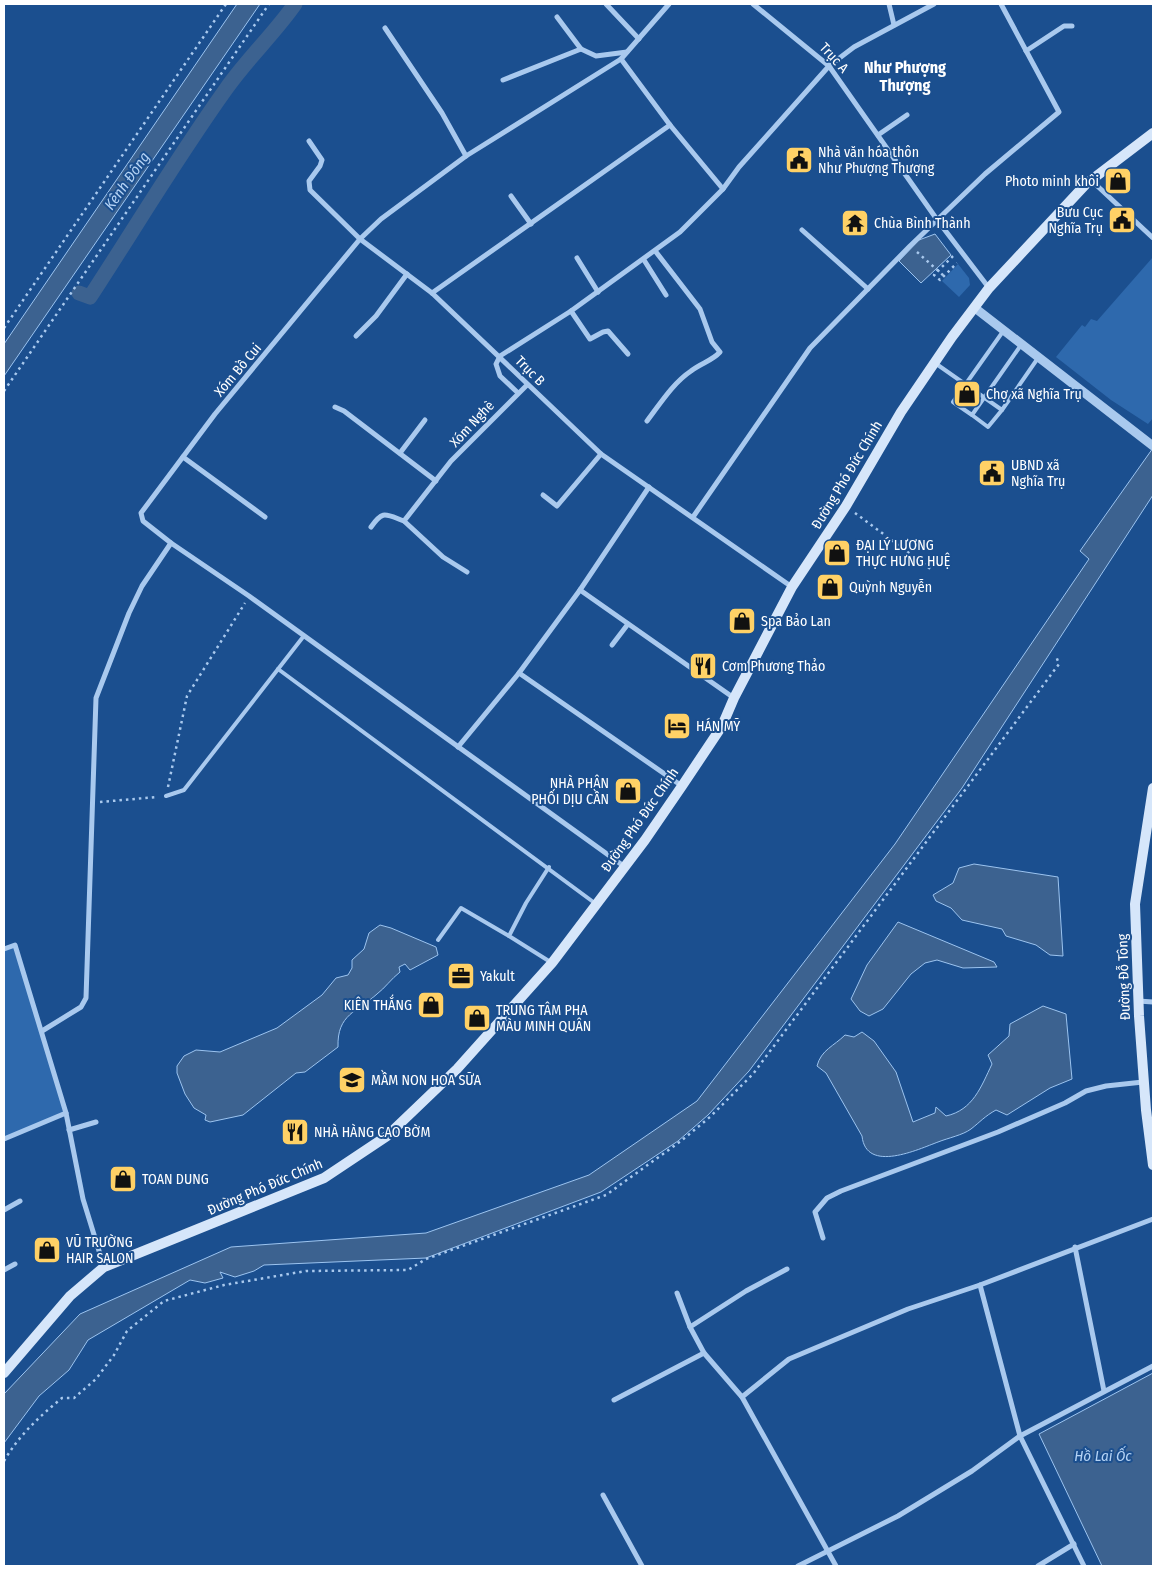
<svg xmlns="http://www.w3.org/2000/svg" width="1157" height="1570" viewBox="0 0 1157 1570" font-family="'Fira Sans Condensed',sans-serif">
<style>
.green{fill:#2e69ad}
.water{fill:#3c6290;stroke:#9cc4f0}
.lines{fill:none;stroke-linecap:round;stroke-linejoin:round}
.canal{stroke:#3c6290;stroke-width:15}
.path{stroke:#a9c9ee;stroke-width:2.5;stroke-dasharray:2.5 4;stroke-linecap:butt}
.service{stroke:#a9c9ee;stroke-width:4}
.minor{stroke:#a9c9ee;stroke-width:5}
.tertiary{stroke:#a9c9ee;stroke-width:9}
.secondary{stroke:#d6e6fa;stroke-width:10}
.labels{text-anchor:middle;dominant-baseline:central;stroke-width:4;stroke-linejoin:round;paint-order:stroke}
.street-label{font-size:14px;fill:#fff;stroke:#1b4f8f}
.poi-label{font-size:14px;fill:#fff;stroke:#1b4f8f;text-anchor:start}
.water-label{font-size:15px;font-style:italic;fill:#b5d3f5;stroke:#1b4f8f}
.quarter-label{font-size:16px;font-weight:bold;fill:#fff;stroke:#1b4f8f}
</style>
<rect width="100%" height="100%" fill="#1b4f8f"/>
<!-- green -->
<g class="green">
<path d="M 1153,257 L 1153,418 L 1148,424 L 1111,400 L 1056,357 L 1082,325 L 1085,327 L 1091,319 L 1097,321 Z"/>
<path d="M 958,264 L 969,278 L 970,285 L 959,297 L 942,281 Z"/>
<path d="M 15,945 L 66,1113 L 4,1139 L 4,949 Z"/>
</g>
<!-- water -->
<g class="water">
<path d="M 237,4 L 260,4 L 4,376 L 4,344 Z"/>
<path d="M 935,234 L 951,255 L 921,283 L 899,261 L 919,240 Z"/>
<path d="M 1153,448 L 1153,495 L 962,788 L 749,1071 L 708,1115 L 678,1141 L 601,1192 L 426,1258 L 264,1265 L 254,1271 L 235,1277 L 220,1272 L 223,1278 L 205,1283 L 190,1280 L 88,1340 L 69,1370 L 39,1396 L 4,1443 L 4,1394 L 80,1314 L 231,1247 L 426,1233 L 589,1175 L 697,1101 L 895,844 L 1089,559 L 1080,551 Z"/>
<path d="M 974,864 L 1058,877 L 1063,956 L 1050,955 L 1036,945 L 1006,936 L 1002,929 L 962,920 L 951,908 L 936,901 L 933,895 L 953,883 L 959,868 Z"/>
<path d="M 898,922 L 994,962 L 997,967 L 963,968 L 937,960 L 925,963 L 911,974 L 883,1009 L 869,1016 L 860,1011 L 851,999 L 867,965 Z"/>
<path d="M 380,925 L 391,928 L 436,947 L 438,955 L 410,970 L 405,964 L 399,967 L 400,972 C 391,979 385,988 377,994 C 357,1012 337,1014 338,1047 L 305,1072 L 296,1073 L 243,1115 L 210,1122 L 205,1120 L 206,1115 L 194,1108 L 185,1094 L 177,1073 L 177,1066 L 184,1056 L 196,1050 L 220,1052 L 277,1028 L 322,995 L 336,978 L 348,975 L 352,968 L 352,960 L 364,949 L 369,933 Z"/>
<path d="M 1043,1006 L 1066,1014 L 1072,1079 L 1050,1088 L 1007,1115 L 996,1110 C 985,1116 980,1122 971,1129 C 963,1135 948,1138 938,1142 C 919,1149 866,1174 862,1136 L 826,1073 L 817,1066 C 821,1050 834,1046 845,1035 L 854,1037 L 862,1032 L 874,1041 L 896,1072 L 913,1122 L 935,1113 L 936,1107 L 946,1116 C 973,1110 981,1087 992,1064 L 988,1055 L 1009,1036 L 1010,1024 Z"/>
<path d="M 1153,1373 L 1153,1566 L 1102,1566 L 1039,1434 Z"/>
</g>
<g class="lines">
<!-- canal -->
<path class="canal" d="M 79,293 L 90,297 C 135,228 178,156 226,89 C 247,59 274,34 295,4"/>
<!-- path -->
<g class="path">
<path d="M 917,252 L 944,276"/>
<path d="M 953,256 L 934,275 L 940,280 L 957,263"/>
<path d="M 4,328 L 226,4"/>
<path d="M 4,391 L 269,4"/>
<path d="M 855,513 L 932,570"/>
<path d="M 168,787 L 187,696 L 245,603"/>
<path d="M 100,802 L 157,797"/>
<path d="M 4,1461 C 19,1435 40,1416 62,1398 L 74,1398 L 96,1379 L 114,1355 L 127,1331 L 164,1301 L 224,1285 L 306,1271 L 408,1270 L 426,1259 L 606,1195 L 681,1141 L 710,1117 L 753,1074 L 1059,664 L 1056,656"/>
</g>
<!-- service -->
<g class="service">
<path d="M 1004,330 L 953,402 L 972,415 L 1021,345"/>
<path d="M 935,363 L 1002,410 L 1038,358"/>
<path d="M 972,415 L 988,427 L 1002,410"/>
<path d="M 278,669 L 596,904"/>
<path d="M 166,796 L 184,790 L 303,637"/>
<path d="M 549,867 L 526,903 L 509,936 L 552,963"/>
<path d="M 438,940 L 461,908 L 509,936"/>
</g>
<!-- minor -->
<g class="minor">
<path d="M 606,4 L 639,39"/>
<path d="M 753,4 L 829,66 L 938,221 L 989,288"/>
<path d="M 889,4 L 894,25"/>
<path d="M 557,17 L 581,49"/>
<path d="M 385,28 L 442,113 L 466,156"/>
<path d="M 1026,51 L 1064,26 L 1072,26"/>
<path d="M 621,59 L 670,125 L 723,189"/>
<path d="M 503,80 L 581,49 L 596,56 L 627,52"/>
<path d="M 878,135 L 907,115"/>
<path d="M 309,141 L 322,160 L 320,166 L 309,181 L 310,190 L 360,239 L 432,293 L 601,454 L 792,587"/>
<path d="M 1092,181 L 1153,238"/>
<path d="M 511,196 L 531,224"/>
<path d="M 802,230 L 868,289"/>
<path d="M 577,258 L 598,292"/>
<path d="M 644,260 L 666,295"/>
<path d="M 432,293 L 670,125"/>
<path d="M 571,311 L 590,339 L 603,332 L 608,331 L 628,354"/>
<path d="M 356,336 L 376,316 L 407,274"/>
<path d="M 517,392 L 500,376 L 496,364 L 500,356 L 571,311 L 680,232 L 723,189 L 739,167 L 829,66 L 854,47 L 934,4"/>
<path d="M 335,407 L 344,411 L 436,481"/>
<path d="M 647,421 C 660,404 673,383 691,371 C 701,363 712,361 720,352 L 712,342 L 700,309 L 656,252"/>
<path d="M 400,453 L 425,420"/>
<path d="M 183,457 L 265,517"/>
<path d="M 543,495 L 557,506 L 601,454"/>
<path d="M 693,517 L 810,348 L 910,246 L 985,174 L 1059,112 L 1001,4"/>
<path d="M 371,527 C 383,510 385,514 404,521"/>
<path d="M 467,572 L 443,557 L 404,521 L 451,461 L 527,385"/>
<path d="M 580,590 L 734,698"/>
<path d="M 612,645 L 628,624"/>
<path d="M 519,673 L 682,786"/>
<path d="M 458,747 L 519,673 L 580,590 L 649,487"/>
<path d="M 625,867 L 249,596 L 171,543 L 143,521 L 141,513 L 215,414 L 360,239 L 381,219 L 466,156 L 621,59 L 669,4"/>
<path d="M 4,949 L 15,945 L 66,1113 L 83,1199 L 104,1267"/>
<path d="M 1138,1001 L 1153,1002"/>
<path d="M 42,1031 L 81,1007 L 86,998 L 96,698 L 129,613 L 142,586 L 171,543"/>
<path d="M 69,1130 L 96,1122"/>
<path d="M 4,1139 L 66,1113"/>
<path d="M 4,1210 L 20,1201"/>
<path d="M 823,1238 L 815,1212 L 827,1198 L 841,1191 L 998,1132 L 1065,1103 L 1086,1091 L 1106,1086 L 1143,1082"/>
<path d="M 1075,1247 L 1104,1391"/>
<path d="M 4,1270 L 15,1264"/>
<path d="M 980,1285 L 1020,1436 L 1084,1566"/>
<path d="M 677,1293 L 690,1327 L 704,1353 L 742,1397 L 836,1566"/>
<path d="M 690,1327 L 746,1291 L 787,1269"/>
<path d="M 742,1397 L 789,1359 L 908,1309 L 980,1285 L 1153,1219"/>
<path d="M 614,1400 L 704,1353"/>
<path d="M 603,1495 L 642,1566"/>
<path d="M 798,1566 L 898,1516 L 972,1471 L 1020,1436 L 1153,1366"/>
<path d="M 1038,1566 L 1074,1544"/>
</g>
<!-- tertiary -->
<path class="tertiary" d="M 975,308 L 1153,446"/>
<!-- secondary -->
<g class="secondary">
<path d="M 1153,788 L 1135,904 L 1139,1016 L 1146,1110 L 1153,1165"/>
<path d="M 4,1373 L 70,1296 L 104,1267 L 324,1178 L 387,1136 L 457,1069 L 552,963 L 645,840 L 682,786 L 722,726 L 734,698 L 792,587 L 846,506 L 901,412 L 952,337 L 989,288 L 1086,184 L 1153,133"/>
</g>
</g>
<!-- icons -->
<defs>
<g id="civic-square" transform="scale(1.4375)"><rect x="-9" y="-9" width="18" height="18" rx="4" fill="#ffd166" stroke="#1b4f8f"/><path d="M-.6-6.5H3V-4.5H.6V-3L4-1V1h2V6H-6V1h2V-1L-.6-3ZM-1.2 2.5V6h2.4V2.5Z" fill="#111"/></g>
<g id="shop-square" transform="scale(1.4375)"><rect x="-9" y="-9" width="18" height="18" rx="4" fill="#ffd166" stroke="#1b4f8f"/><path d="M-5-2.5h2.3a2.7 3.5 0 0 1 5.4 0H5L5.5 6h-11ZM-1.5-2.5h3a1.5 2.3 0 0 0-3 0Z" fill="#111"/></g>
<g id="temple-square" transform="scale(1.4375)"><rect x="-9" y="-9" width="18" height="18" rx="4" fill="#ffd166" stroke="#1b4f8f"/><path d="M0-6L5-2H3V0L6.5 2.5H4V6H1.5V3h-3V6H-4V2.5H-6.5L-3 0V-2H-5Z" fill="#111"/></g>
<g id="restaurant-square" transform="scale(1.4375)"><rect x="-9" y="-9" width="18" height="18" rx="4" fill="#ffd166" stroke="#1b4f8f"/><path d="M-5-6h1v4h1v-4h1v4h1v-4h1v5L-1.5 .5V6h-2V.5L-5-1ZM5-6V6H3V1.5H1.5Q1.5-4 5-6Z" fill="#111"/></g>
<g id="hotel-square" transform="scale(1.4375)"><rect x="-9" y="-9" width="18" height="18" rx="4" fill="#ffd166" stroke="#1b4f8f"/><path d="M-6-4.5h1.5V1H6V5H4.5V3h-9V5H-6ZM-4 0a1.8 1.8 0 1 1 3.6 0ZM.5 0V-2.5h3Q6-2.5 6 0Z" fill="#111"/></g>
<g id="office-square" transform="scale(1.4375)"><rect x="-9" y="-9" width="18" height="18" rx="4" fill="#ffd166" stroke="#1b4f8f"/><path d="M-6-3h4V-5.5h4V-3h4V5H-6ZM-1-4.5V-3h2v-1.5ZM-6 0V1H6V0Z" fill="#111"/></g>
<g id="school-square" transform="scale(1.4375)"><rect x="-9" y="-9" width="18" height="18" rx="4" fill="#ffd166" stroke="#1b4f8f"/><path d="M0-5L7-2L0 1L-7-2ZM-4 1L0 2.5L4 1V4Q0 6-4 4Z" fill="#111"/></g>
</defs>
<g fill-rule="evenodd">
<use href="#civic-square" x="799" y="160"/>
<use href="#shop-square" x="1118" y="181"/>
<use href="#civic-square" x="1122" y="220"/>
<use href="#temple-square" x="855" y="223"/>
<use href="#shop-square" x="967" y="394"/>
<use href="#civic-square" x="992" y="473"/>
<use href="#shop-square" x="837" y="553"/>
<use href="#shop-square" x="830" y="587"/>
<use href="#shop-square" x="742" y="621"/>
<use href="#restaurant-square" x="703" y="666"/>
<use href="#hotel-square" x="677" y="726"/>
<use href="#shop-square" x="628" y="791"/>
<use href="#office-square" x="461" y="976"/>
<use href="#shop-square" x="431" y="1005"/>
<use href="#shop-square" x="477" y="1018"/>
<use href="#school-square" x="352" y="1080"/>
<use href="#restaurant-square" x="295" y="1132"/>
<use href="#shop-square" x="123" y="1179"/>
<use href="#shop-square" x="47" y="1250"/>
</g>
<g class="labels">
<!-- street labels -->
<g class="street-label">
<text transform="translate(834 58) rotate(47)">Trục A</text>
<text transform="translate(238 370) rotate(-50)">Xóm Bồ Cui</text>
<text transform="translate(530 371) rotate(45)">Trục B</text>
<text transform="translate(472 424) rotate(-47)">Xóm Nghè</text>
<text transform="translate(847 475) rotate(-59)">Đường Phó Đức Chính</text>
<text transform="translate(640 820) rotate(-55)">Đường Phó Đức Chính</text>
<text transform="translate(1124 977) rotate(-92)">Đường Đỗ Tông</text>
<text transform="translate(265 1187) rotate(-23)">Đường Phó Đức Chính</text>
</g>
<!-- poi labels -->
<g class="poi-label">
<text x="818" y="152">Nhà văn hóa thôn<tspan x="818" dy="16">Như Phượng Thượng</tspan></text>
<text x="1099" y="181" text-anchor="end">Photo minh khôi</text>
<text x="1103" y="212" text-anchor="end">Bưu Cục<tspan x="1103" dy="16">Nghĩa Trụ</tspan></text>
<text x="874" y="223">Chùa Bình Thành</text>
<text x="986" y="394">Chợ xã Nghĩa Trụ</text>
<text x="1011" y="465">UBND xã<tspan x="1011" dy="16">Nghĩa Trụ</tspan></text>
<text x="856" y="545">ĐẠI LÝ LƯƠNG<tspan x="856" dy="16">THỰC HƯNG HUỆ</tspan></text>
<text x="849" y="587">Quỳnh Nguyễn</text>
<text x="761" y="621">Spa Bảo Lan</text>
<text x="722" y="666">Cơm Phương Thảo</text>
<text x="696" y="726">HÁN MỸ</text>
<text x="609" y="783" text-anchor="end">NHÀ PHÂN<tspan x="609" dy="16">PHỐI DỊU CẦN</tspan></text>
<text x="480" y="976">Yakult</text>
<text x="412" y="1005" text-anchor="end">KIÊN THẮNG</text>
<text x="496" y="1010">TRUNG TÂM PHA<tspan x="496" dy="16">MÀU MINH QUÂN</tspan></text>
<text x="371" y="1080">MẦM NON HOA SỮA</text>
<text x="314" y="1132">NHÀ HÀNG CAO BỜM</text>
<text x="142" y="1179">TOAN DUNG</text>
<text x="66" y="1242">VŨ TRƯỜNG<tspan x="66" dy="16">HAIR SALON</tspan></text>
</g>
<!-- water labels -->
<g class="water-label">
<text transform="translate(127 181) rotate(-55)">Kênh Đông</text>
<text x="1103" y="1456">Hồ Lai Ốc</text>
</g>
<!-- quarter labels -->
<g class="quarter-label">
<text x="905" y="67">Như Phượng<tspan x="905" dy="18">Thượng</tspan></text>
</g>
</g>
<!-- border -->
<rect width="1157" height="1570" fill="none" stroke="#ffffff" stroke-width="10"/>
</svg>
